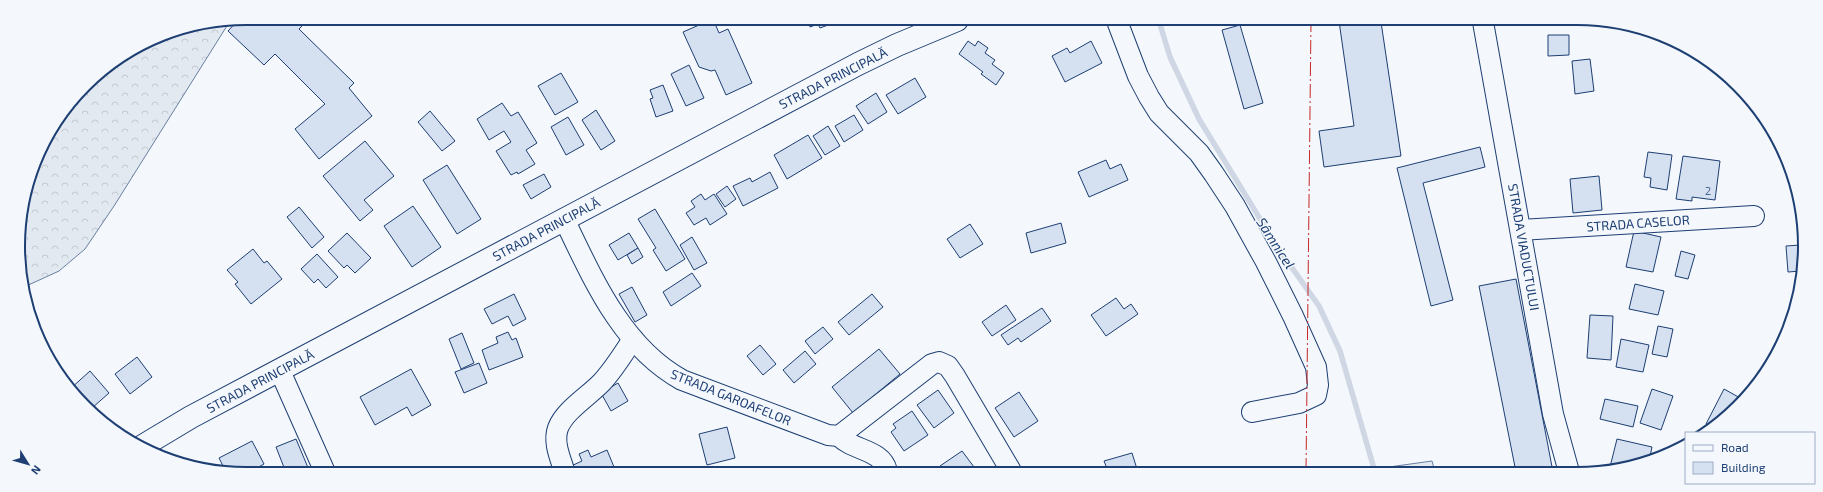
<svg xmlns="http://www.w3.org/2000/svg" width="1823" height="492" viewBox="0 0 1823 492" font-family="'Exo 2',sans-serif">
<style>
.green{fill:#e3e9f0;stroke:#687fa3}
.forest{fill:url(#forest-crowns);stroke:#687fa3}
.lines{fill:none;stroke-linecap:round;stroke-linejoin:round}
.stream{stroke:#cfd7e4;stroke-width:5.5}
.building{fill:#d5e0f0;stroke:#1d3f73}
.minor-casing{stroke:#1d3f73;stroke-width:22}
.highway-casing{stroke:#1d3f73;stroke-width:24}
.minor{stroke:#f4f7fb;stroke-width:20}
.highway{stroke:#f4f7fb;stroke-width:22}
.power{stroke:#c62828;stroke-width:1;stroke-dasharray:14 3 2 3;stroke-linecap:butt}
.labels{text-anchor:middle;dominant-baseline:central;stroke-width:3;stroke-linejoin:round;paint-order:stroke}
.number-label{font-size:11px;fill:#4b6792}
.street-label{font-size:13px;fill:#1d3f73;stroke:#f4f7fb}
.water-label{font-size:14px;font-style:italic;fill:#1d3f73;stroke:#f4f7fb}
.rim{fill:none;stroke:#1d3f73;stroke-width:2}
</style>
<defs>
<pattern id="forest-crowns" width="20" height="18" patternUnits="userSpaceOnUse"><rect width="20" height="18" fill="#e3e9f0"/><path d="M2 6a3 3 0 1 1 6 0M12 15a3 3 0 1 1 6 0" fill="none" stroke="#c2c9d1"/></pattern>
</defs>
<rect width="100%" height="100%" fill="#f4f7fb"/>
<!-- green -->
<path class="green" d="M 1432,461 L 1435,472 L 1353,472 Z"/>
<!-- forest -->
<path class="forest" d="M 230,21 L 114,206 L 85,249 L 59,271 L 24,287 L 19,231 L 42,145 L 95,75 L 159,35 Z"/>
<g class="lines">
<!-- stream -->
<path class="stream" d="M 1159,21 L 1170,57 L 1199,119 L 1276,245 L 1319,306 L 1340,351 L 1375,472"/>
</g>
<!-- building -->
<g class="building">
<path d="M 246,18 L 310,18 L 299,29 L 354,83 L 349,88 L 372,116 L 319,159 L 295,129 L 325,104 L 275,54 L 264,65 L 228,31 L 239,19 Z"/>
<path d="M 713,19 L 719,33 L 728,29 L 752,83 L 726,95 L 715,70 L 711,71 L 699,67 L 683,32 Z"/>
<path d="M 808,20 L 839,20 L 839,21 L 820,28 L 818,24 L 810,27 Z"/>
<path d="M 1339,21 L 1381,22 L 1401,156 L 1324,167 L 1319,131 L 1354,126 Z"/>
<path d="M 1240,25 L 1263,103 L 1244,109 L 1222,30 Z"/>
<path d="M 1548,35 L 1569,35 L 1569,55 L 1548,56 Z"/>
<path d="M 968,41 L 975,46 L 978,41 L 988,48 L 985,53 L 995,60 L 992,64 L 1004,73 L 996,85 L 981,74 L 983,72 L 959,54 Z"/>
<path d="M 1091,41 L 1102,63 L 1065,82 L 1052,56 L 1067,48 L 1070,53 Z"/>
<path d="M 1590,59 L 1594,91 L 1575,94 L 1572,61 Z"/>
<path d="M 689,65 L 704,98 L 686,106 L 671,74 Z"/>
<path d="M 561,73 L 578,102 L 555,115 L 538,86 Z"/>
<path d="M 915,78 L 926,97 L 898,114 L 886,95 Z"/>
<path d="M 663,85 L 673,111 L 656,117 L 650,99 L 653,98 L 650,90 Z"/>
<path d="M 876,93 L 887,112 L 868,124 L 856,106 Z"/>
<path d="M 502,103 L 511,116 L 518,112 L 537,143 L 526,150 L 535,164 L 518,174 L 517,172 L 511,175 L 496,151 L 511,142 L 504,131 L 489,140 L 477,119 Z"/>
<path d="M 596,110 L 615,141 L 601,150 L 582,120 Z"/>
<path d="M 430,111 L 455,141 L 442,151 L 418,122 Z"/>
<path d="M 854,115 L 863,130 L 844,142 L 835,126 Z"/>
<path d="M 568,117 L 584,145 L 566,155 L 551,127 Z"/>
<path d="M 828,126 L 840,146 L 825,155 L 813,136 Z"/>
<path d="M 808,135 L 822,158 L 787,179 L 774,155 Z"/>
<path d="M 365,141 L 394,176 L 364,200 L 373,210 L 360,221 L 323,176 Z"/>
<path d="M 1480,147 L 1485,167 L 1423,183 L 1453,300 L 1431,306 L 1397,168 Z"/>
<path d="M 1648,152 L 1672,155 L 1667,190 L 1650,187 L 1651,178 L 1644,177 Z"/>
<path d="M 1683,156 L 1720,161 L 1715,200 L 1692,197 L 1692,201 L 1676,199 Z"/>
<path d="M 1106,160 L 1110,169 L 1121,164 L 1128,180 L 1089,197 L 1078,172 Z"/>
<path d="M 447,165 L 481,219 L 457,234 L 423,180 Z"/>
<path d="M 770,172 L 778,188 L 743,206 L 733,186 L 750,178 L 752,182 Z"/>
<path d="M 544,174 L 551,187 L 531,199 L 523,185 Z"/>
<path d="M 1599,176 L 1602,210 L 1573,213 L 1570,179 Z"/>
<path d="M 727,186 L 736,199 L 725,207 L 716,194 Z"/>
<path d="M 701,194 L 705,200 L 714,194 L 727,214 L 710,225 L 706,218 L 694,225 L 686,213 L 695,207 L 691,201 Z"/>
<path d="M 413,206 L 441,247 L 412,267 L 384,226 Z"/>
<path d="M 299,207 L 324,237 L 312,248 L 287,217 Z"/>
<path d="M 655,209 L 685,259 L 666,271 L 653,250 L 656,248 L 638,219 Z"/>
<path d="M 1061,223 L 1066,243 L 1031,253 L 1026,233 Z"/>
<path d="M 970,224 L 983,244 L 960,258 L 947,239 Z"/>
<path d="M 1634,231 L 1661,237 L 1653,272 L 1626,267 Z"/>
<path d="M 347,233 L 371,258 L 355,273 L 347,265 L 344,268 L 328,251 Z"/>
<path d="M 629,233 L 638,248 L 618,260 L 609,245 Z"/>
<path d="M 692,237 L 707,263 L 694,270 L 680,245 Z"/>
<path d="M 1801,245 L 1801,271 L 1788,272 L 1786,246 Z"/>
<path d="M 638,248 L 643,257 L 632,264 L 627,255 Z"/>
<path d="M 253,249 L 264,263 L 267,261 L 282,279 L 251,304 L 235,284 L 238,282 L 227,270 Z"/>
<path d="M 1681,251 L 1695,255 L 1688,279 L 1675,276 Z"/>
<path d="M 317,254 L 338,277 L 326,288 L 318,279 L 314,283 L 301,269 Z"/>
<path d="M 692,273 L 701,286 L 671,306 L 663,292 Z"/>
<path d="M 1516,279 L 1553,472 L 1516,472 L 1479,286 Z"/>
<path d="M 1635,284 L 1664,291 L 1658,315 L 1629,309 Z"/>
<path d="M 632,287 L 647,315 L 635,322 L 619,294 Z"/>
<path d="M 514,294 L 526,319 L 513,326 L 508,316 L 492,324 L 484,309 Z"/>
<path d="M 872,294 L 883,307 L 849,335 L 838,322 Z"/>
<path d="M 1116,298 L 1124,309 L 1131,304 L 1138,314 L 1106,336 L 1091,315 Z"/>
<path d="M 1006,305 L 1016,320 L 992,336 L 982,322 Z"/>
<path d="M 1042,308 L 1051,321 L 1021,342 L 1018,338 L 1008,345 L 1001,335 Z"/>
<path d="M 1590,315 L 1613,316 L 1611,360 L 1587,358 Z"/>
<path d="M 1658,326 L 1673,329 L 1667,357 L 1652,354 Z"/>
<path d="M 823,327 L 833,339 L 815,354 L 805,341 Z"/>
<path d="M 508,332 L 512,340 L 516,338 L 523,357 L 489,370 L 482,350 L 498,343 L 496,337 Z"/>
<path d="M 462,333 L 474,363 L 461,369 L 449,339 Z"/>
<path d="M 1621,339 L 1649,345 L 1643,372 L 1616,367 Z"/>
<path d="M 760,345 L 776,364 L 763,375 L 747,356 Z"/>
<path d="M 879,349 L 900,374 L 853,413 L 832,387 Z"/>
<path d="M 805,351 L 816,364 L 794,383 L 783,370 Z"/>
<path d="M 137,357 L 152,377 L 130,394 L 115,374 Z"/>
<path d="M 479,363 L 487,383 L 464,393 L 455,372 Z"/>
<path d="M 411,369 L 431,405 L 412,416 L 407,407 L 375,425 L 360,397 Z"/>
<path d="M 90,371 L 109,393 L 92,408 L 70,389 Z"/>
<path d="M 618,383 L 628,401 L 611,411 L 601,393 Z"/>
<path d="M 1652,389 L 1673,396 L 1661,430 L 1640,423 Z"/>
<path d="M 1724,389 L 1742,399 L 1728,417 L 1712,427 L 1706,424 Z"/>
<path d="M 938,390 L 954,413 L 934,428 L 917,405 Z"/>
<path d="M 1019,392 L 1038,421 L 1014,437 L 995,408 Z"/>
<path d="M 1605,399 L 1638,406 L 1633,427 L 1600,419 Z"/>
<path d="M 912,411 L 928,435 L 904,451 L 891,432 L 896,428 L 893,424 Z"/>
<path d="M 727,427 L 735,458 L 707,465 L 699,434 Z"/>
<path d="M 296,439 L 309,470 L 285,470 L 276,447 Z"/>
<path d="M 1617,439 L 1652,447 L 1649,461 L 1609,471 Z"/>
<path d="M 252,441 L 264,464 L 253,470 L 225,470 L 219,458 Z"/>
<path d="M 588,450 L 591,457 L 607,450 L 614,467 L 606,470 L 570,470 L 569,467 L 582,461 L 579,454 Z"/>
<path d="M 962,451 L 977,471 L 944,471 L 940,466 Z"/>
<path d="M 1132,453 L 1137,469 L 1130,471 L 1108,471 L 1104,461 Z"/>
</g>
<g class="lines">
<!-- minor casing -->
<g class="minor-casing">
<g id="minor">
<path d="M 1117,21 L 1138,76 L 1149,97 L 1159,113 L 1199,153 L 1214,174 L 1235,206 L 1266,262 L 1293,316 L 1316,367 L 1318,385 L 1316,395 L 1299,403 L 1252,412"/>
<path d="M 1483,22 L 1553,414 L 1569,472"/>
<path d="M 564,219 C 593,279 622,347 682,380 L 828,435 L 839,436 L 932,364 L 939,362 L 948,366 L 955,376 L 1011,471"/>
<path d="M 1521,230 L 1754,216"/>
<path d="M 280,371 L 324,470"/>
<path d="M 839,436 C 853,451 882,449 887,471"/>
<path d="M 564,470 C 560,457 553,442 558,428 C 565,410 589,396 602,382 C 614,369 623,354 633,339"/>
</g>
</g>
<!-- highway casing -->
<g class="highway-casing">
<path id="highway" d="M 141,447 L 191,417 L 858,64 L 897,45 L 957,20"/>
</g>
<!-- minor -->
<use href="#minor" class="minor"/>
<!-- highway -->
<use href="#highway" class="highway"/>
<!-- power -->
<path class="power" d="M 1306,472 L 1311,21"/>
</g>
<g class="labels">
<!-- number labels -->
<g class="number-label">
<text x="1708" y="190">2</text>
</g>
<!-- street labels -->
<g class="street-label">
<text transform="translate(833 78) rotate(-27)">STRADA PRINCIPALĂ</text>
<text transform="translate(1638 223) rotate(-4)">STRADA CASELOR</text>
<text transform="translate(546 229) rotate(-28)">STRADA PRINCIPALĂ</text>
<text transform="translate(1524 247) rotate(80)">STRADA VIADUCTULUI</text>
<text transform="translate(260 381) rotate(-28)">STRADA PRINCIPALĂ</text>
<text transform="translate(731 397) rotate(22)">STRADA GAROAFELOR</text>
</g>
<!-- water labels -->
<g class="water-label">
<text transform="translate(1276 243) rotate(57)">Sâmnicel</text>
</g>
</g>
<!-- crop -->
<path d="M0 0H1823V492H0ZM246 25H1577A221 221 0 0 1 1798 246V246A221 221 0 0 1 1577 467H246A221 221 0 0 1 25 246V246A221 221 0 0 1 246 25Z" fill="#f4f7fb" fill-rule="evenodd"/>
<path class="rim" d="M246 25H1577A221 221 0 0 1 1798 246V246A221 221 0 0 1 1577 467H246A221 221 0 0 1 25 246V246A221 221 0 0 1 246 25Z"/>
<!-- legend -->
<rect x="1685" y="432" width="130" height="52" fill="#f4f7fb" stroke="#9eadc5"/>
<rect x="1693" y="445" width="20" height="6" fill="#f4f7fb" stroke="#9eadc5"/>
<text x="1721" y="452" font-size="12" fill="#1d3f73">Road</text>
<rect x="1693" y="462" width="20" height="12" fill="#d5e0f0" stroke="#9eadc5"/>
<text x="1721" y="472" font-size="12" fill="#1d3f73">Building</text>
<!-- north arrow -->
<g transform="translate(28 464) rotate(127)" stroke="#f4f7fb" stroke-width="3" paint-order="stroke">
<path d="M0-3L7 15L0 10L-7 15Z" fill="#1d3f73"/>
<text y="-6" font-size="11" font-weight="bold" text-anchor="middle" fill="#1d3f73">N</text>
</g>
</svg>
